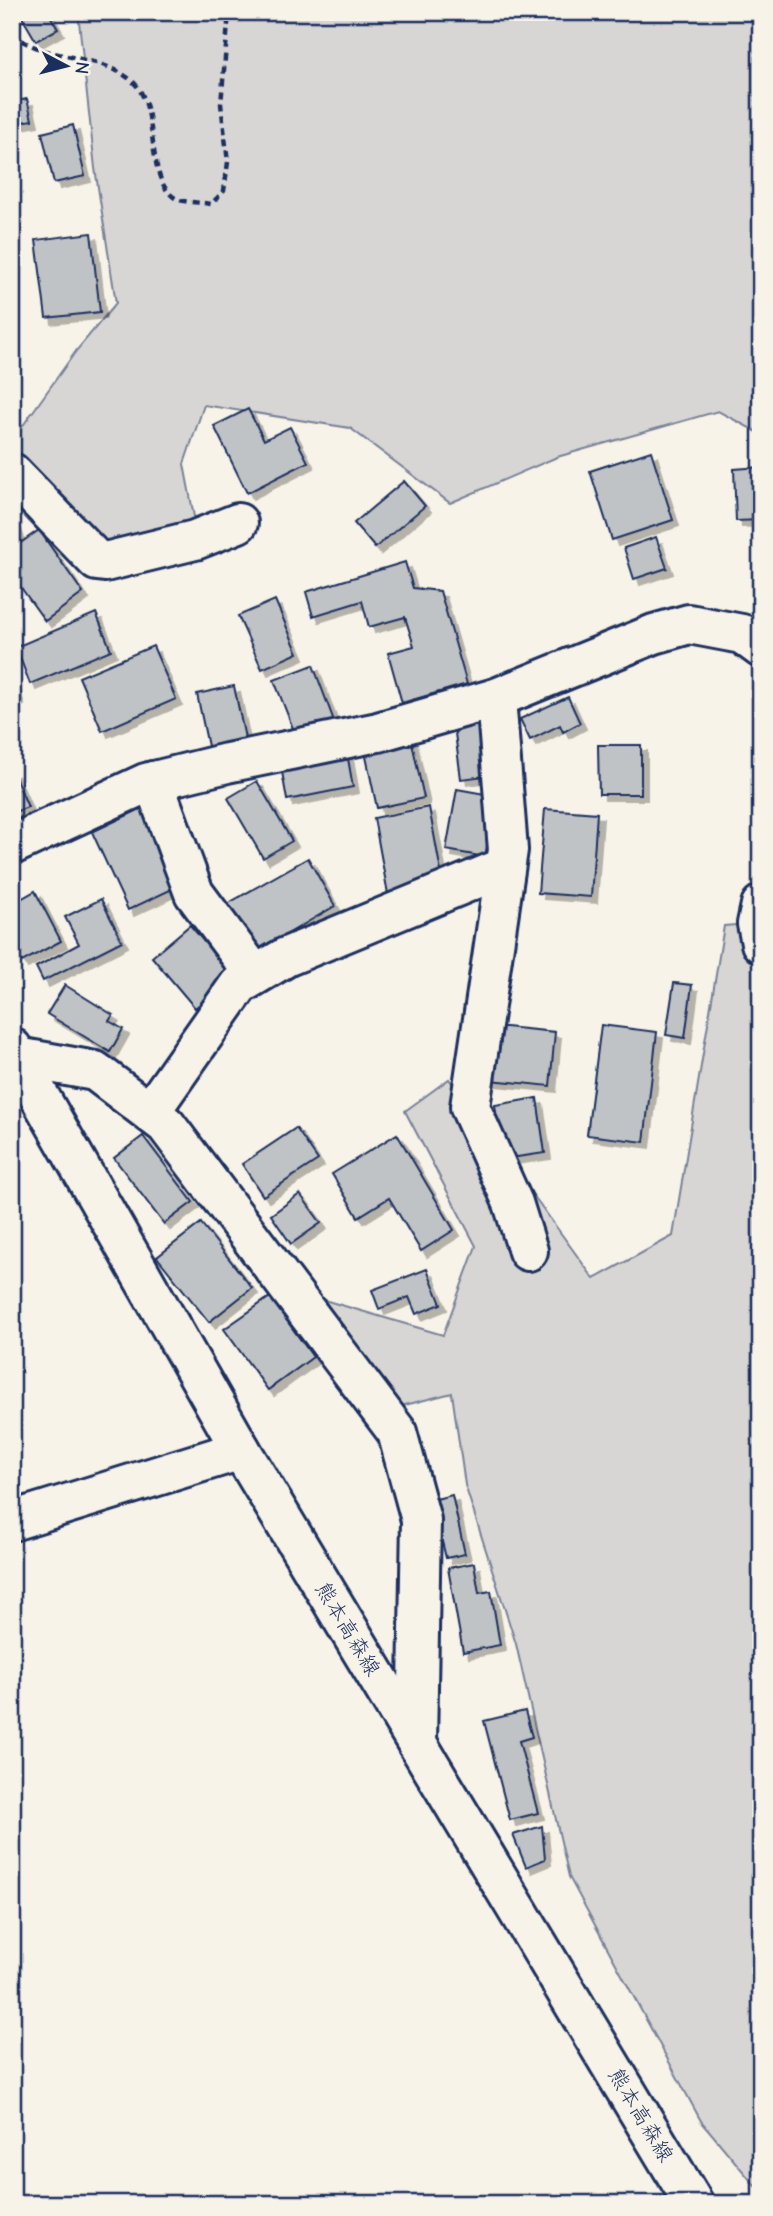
<svg xmlns="http://www.w3.org/2000/svg" width="773" height="2216" viewBox="0 0 773 2216" font-family="'Comic Neue','Klee One',sans-serif">
<style>
.green{fill:#d7d6d4;stroke:#798299;stroke-width:2}
.building{fill:#c0c3c5;stroke:#1b2f5e;stroke-width:2;filter:url(#shadow)}
.lines{fill:none;stroke-linecap:round;stroke-linejoin:round}
.minor-casing{stroke:#1b2f5e;stroke-width:44}
.major-casing{stroke:#1b2f5e;stroke-width:44}
.path{stroke:#1b2f5e;stroke-width:4.5;stroke-dasharray:7 5;stroke-linecap:butt}
.minor{stroke:#f7f3e8;stroke-width:38}
.major{stroke:#f7f3e8;stroke-width:38}
.labels{text-anchor:middle;dominant-baseline:central;stroke-width:5;stroke-linejoin:round;paint-order:stroke}
.street-label{font-size:21px;fill:#1b2f5e;stroke:#f7f3e8}
</style>
<defs>
<filter id="shadow"><feDropShadow dx="6" dy="6" stdDeviation="0" flood-color="#0004"/></filter>
</defs>
<rect width="100%" height="100%" fill="#f7f3e8"/>
<filter id="ink" filterUnits="userSpaceOnUse"><feTurbulence type="fractalNoise" baseFrequency=".0143" numOctaves="2"/><feDisplacementMap in="SourceGraphic" scale="14" xChannelSelector="R" yChannelSelector="G"/><feConvolveMatrix kernelMatrix="1 2 1 2 8 2 1 2 1" color-interpolation-filters="sRGB"/></filter>
<g filter="url(#ink)">
<!-- green -->
<g class="green">
<path d="M 78,12 L 471,12 L 480,17 L 566,20 L 607,12 L 743,12 L 761,22 L 761,434 L 718,411 L 557,457 L 450,503 L 350,428 L 204,405 L 184,464 L 195,522 L 96,548 L 12,455 L 12,441 L 76,351 L 116,303 L 95,168 Z"/>
<path d="M 761,923 L 761,2193 L 701,2121 L 569,1877 L 516,1644 L 465,1485 L 452,1393 L 393,1408 L 324,1300 L 443,1335 L 476,1246 L 405,1111 L 449,1079 L 594,1279 L 673,1236 L 724,926 Z"/>
</g>
<!-- building -->
<g class="building">
<path d="M 19,12 L 48,12 L 58,29 L 36,41 Z"/>
<path d="M 27,99 L 32,120 L 12,124 L 12,102 Z"/>
<path d="M 73,125 L 85,176 L 54,183 L 42,133 Z"/>
<path d="M 91,233 L 100,312 L 46,318 L 36,240 Z"/>
<path d="M 248,409 L 264,440 L 290,427 L 308,462 L 247,493 L 214,426 Z"/>
<path d="M 651,451 L 673,520 L 612,540 L 590,471 Z"/>
<path d="M 761,467 L 761,520 L 736,521 L 734,469 Z"/>
<path d="M 404,481 L 425,506 L 375,548 L 354,523 Z"/>
<path d="M 12,515 L 20,538 L 12,541 Z"/>
<path d="M 39,530 L 83,593 L 45,621 L 12,575 L 12,549 Z"/>
<path d="M 656,537 L 667,568 L 634,579 L 624,548 Z"/>
<path d="M 405,562 L 413,588 L 440,591 L 467,684 L 402,703 L 388,653 L 414,646 L 405,617 L 369,627 L 362,601 L 313,616 L 306,592 Z"/>
<path d="M 275,600 L 298,653 L 262,669 L 238,616 Z"/>
<path d="M 96,613 L 111,650 L 30,684 L 16,647 Z"/>
<path d="M 153,646 L 176,699 L 102,731 L 79,677 Z"/>
<path d="M 313,665 L 334,721 L 296,736 L 274,680 Z"/>
<path d="M 12,676 L 18,699 L 12,700 Z"/>
<path d="M 234,686 L 246,743 L 209,751 L 197,694 Z"/>
<path d="M 568,697 L 580,723 L 563,732 L 560,725 L 530,740 L 520,719 Z"/>
<path d="M 486,714 L 494,775 L 461,779 L 453,718 Z"/>
<path d="M 411,738 L 424,798 L 377,808 L 364,747 Z"/>
<path d="M 598,745 L 641,745 L 641,794 L 599,794 Z"/>
<path d="M 347,753 L 353,787 L 287,800 L 281,766 Z"/>
<path d="M 12,770 L 28,807 L 12,813 Z"/>
<path d="M 257,781 L 292,841 L 263,858 L 228,798 Z"/>
<path d="M 457,789 L 496,796 L 485,857 L 446,850 Z"/>
<path d="M 149,805 L 185,883 L 128,910 L 92,832 Z"/>
<path d="M 429,807 L 443,883 L 388,894 L 374,818 Z"/>
<path d="M 545,809 L 597,813 L 591,897 L 538,893 Z"/>
<path d="M 308,858 L 335,906 L 248,957 L 220,908 Z"/>
<path d="M 35,891 L 61,941 L 22,962 L 12,944 L 12,904 Z"/>
<path d="M 101,899 L 122,941 L 43,981 L 36,967 L 79,944 L 65,917 Z"/>
<path d="M 190,925 L 233,976 L 195,1008 L 152,957 Z"/>
<path d="M 674,983 L 692,985 L 685,1038 L 666,1035 Z"/>
<path d="M 65,985 L 113,1015 L 109,1021 L 123,1029 L 110,1052 L 47,1014 Z"/>
<path d="M 485,1025 L 555,1032 L 550,1086 L 480,1079 Z"/>
<path d="M 601,1025 L 657,1032 L 644,1142 L 587,1135 Z"/>
<path d="M 537,1098 L 545,1153 L 503,1159 L 495,1105 Z"/>
<path d="M 296,1128 L 318,1160 L 263,1196 L 242,1164 Z"/>
<path d="M 397,1134 L 454,1230 L 421,1251 L 389,1198 L 358,1217 L 332,1174 Z"/>
<path d="M 143,1136 L 193,1202 L 164,1224 L 114,1158 Z"/>
<path d="M 300,1194 L 321,1223 L 291,1244 L 271,1215 Z"/>
<path d="M 201,1223 L 252,1288 L 209,1322 L 157,1257 Z"/>
<path d="M 427,1269 L 441,1304 L 416,1314 L 409,1297 L 379,1309 L 372,1290 Z"/>
<path d="M 270,1297 L 313,1357 L 268,1390 L 224,1329 Z"/>
<path d="M 452,1495 L 465,1554 L 446,1558 L 432,1500 Z"/>
<path d="M 474,1563 L 479,1593 L 491,1591 L 500,1645 L 463,1652 L 448,1568 Z"/>
<path d="M 525,1711 L 532,1737 L 519,1741 L 538,1813 L 510,1820 L 484,1721 Z"/>
<path d="M 542,1826 L 545,1859 L 526,1867 L 513,1835 Z"/>
</g>
<g class="lines">
<!-- minor casing -->
<g class="minor-casing">
<g id="minor">
<path d="M 12,473 L 97,561 L 105,562 L 195,540 L 238,523"/>
<path d="M 496,698 L 508,850 L 470,1107 L 513,1203 L 528,1251"/>
<path d="M 153,781 L 194,893 L 255,975"/>
<path d="M 12,845 L 146,783 L 227,763 L 378,732 L 496,698 L 654,634 L 689,624 L 742,634 L 761,648"/>
<path d="M 761,905 L 757,924 L 761,943"/>
<path d="M 17,1057 L 95,1071 L 166,1125 L 397,1432 L 421,1520 L 417,1743"/>
<path d="M 150,1112 L 239,985 L 286,957 L 505,867"/>
<path d="M 12,1521 L 241,1450"/>
</g>
</g>
<!-- major casing -->
<g class="major-casing">
<path id="major" d="M 12,1048 L 241,1450 L 694,2204"/>
</g>
<!-- path -->
<path class="path" d="M 12,33 C 44,62 97,52 131,80 C 162,105 143,177 175,198 C 183,203 201,202 211,204 L 224,191 L 228,162 L 221,104 L 229,12"/>
<!-- minor -->
<use href="#minor" class="minor"/>
<!-- major -->
<use href="#major" class="major"/>
</g>
</g>
<g class="labels">
<!-- street labels -->
<g class="street-label">
<text transform="translate(348 1629) rotate(59)">熊本高森線</text>
<text transform="translate(641 2115) rotate(59)">熊本高森線</text>
</g>
</g>
<!-- margin -->
<rect width="773" height="2216" fill="none" stroke="#f7f3e8" stroke-width="42"/>
<rect x="21" y="21" width="731" height="2174" fill="none" stroke="#1b2f5e" stroke-width="2.5" filter="url(#ink)"/>
<!-- north arrow -->
<g transform="translate(66 66) rotate(97)" stroke="#f7f3e8" stroke-width="5" paint-order="stroke">
<path d="M0-5L12 26L0 18L-12 26Z" fill="#1b2f5e"/>
<text y="-10" font-size="19" font-weight="bold" text-anchor="middle" fill="#1b2f5e">N</text>
</g>
</svg>
